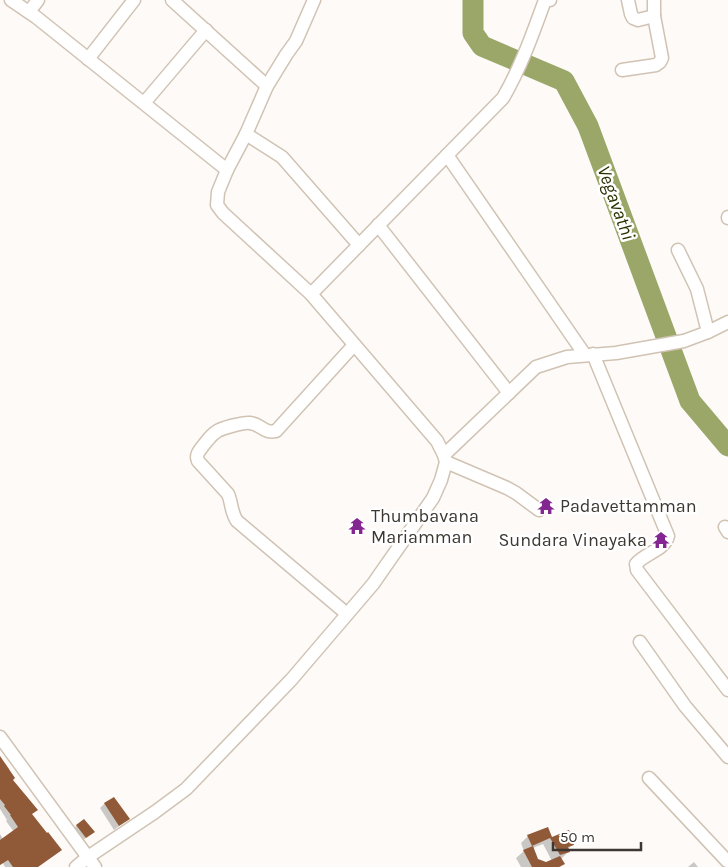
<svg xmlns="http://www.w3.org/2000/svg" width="728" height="867" viewBox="0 0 728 867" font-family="Karla,sans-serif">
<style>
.shadow{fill:#0003;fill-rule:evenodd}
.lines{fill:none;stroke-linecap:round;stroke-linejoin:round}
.river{stroke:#9aa768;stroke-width:21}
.building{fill:#905937}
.street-casing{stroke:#d0c3b3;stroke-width:15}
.street{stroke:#fff;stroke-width:12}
.labels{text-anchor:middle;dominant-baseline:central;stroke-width:5;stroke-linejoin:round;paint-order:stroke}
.poi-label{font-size:18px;fill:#3c3730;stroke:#fff;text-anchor:start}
.water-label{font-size:19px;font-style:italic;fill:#293000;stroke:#fff}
</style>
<rect width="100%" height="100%" fill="#fdfaf7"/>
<!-- shadow -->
<g class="shadow">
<path d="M 5,763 L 9,769 L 8,770 L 11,780 L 31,814 L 38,867 L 5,867 L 3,863 L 0,865 L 0,834 L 3,839 L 14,832 L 6,821 L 7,820 L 0,809 L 0,767 Z"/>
<path d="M 113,799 L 128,819 L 114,830 L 100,808 L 104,804 Z"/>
<path d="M 77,825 L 93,832 L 81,842 L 73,830 Z"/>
<path d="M 547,828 L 551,838 L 573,844 L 567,850 L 568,852 L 561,859 L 563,864 L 560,867 L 521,867 L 516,858 L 524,851 L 521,843 L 528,836 ZM 543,844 L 552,861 L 544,863 L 537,860 L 533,848 Z"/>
<path d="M 694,862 L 698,867 L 688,867 Z"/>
</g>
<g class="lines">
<!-- river -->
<path class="river" d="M 473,0 L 473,33 L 482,46 L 564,81 L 588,126 L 690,401 L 728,446"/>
</g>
<!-- building -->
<g class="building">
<path d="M 0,756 L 15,778 L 13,780 L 38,810 L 32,814 L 47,833 L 48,832 L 62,850 L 38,867 L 13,867 L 8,860 L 0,865 L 0,840 L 18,827 L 10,815 L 11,815 L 4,806 L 5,805 L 0,799 Z"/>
<path d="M 114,797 L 130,819 L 119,826 L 104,803 Z"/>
<path d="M 84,819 L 95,832 L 86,838 L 76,825 Z"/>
<path d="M 548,827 L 552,837 L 569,830 L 574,845 L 568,847 L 570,852 L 560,855 L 550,838 L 532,846 L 527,835 Z"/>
<path d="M 533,846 L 538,859 L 546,862 L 560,856 L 565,864 L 559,867 L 532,867 L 523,850 Z"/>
</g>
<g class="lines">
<!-- street casing -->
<g class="street-casing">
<g id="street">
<path d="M 11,0 L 36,17 L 227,170"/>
<path d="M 172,0 L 267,86"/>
<path d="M 628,0 L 631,14 L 633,18 L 638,20 L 654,16 L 654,0"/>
<path d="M 29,12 L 38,0"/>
<path d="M 88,59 L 134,0"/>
<path d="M 622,70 L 656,65 L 660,62 L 662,58 L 654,16"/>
<path d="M 144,103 L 206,30"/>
<path d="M 246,134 L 282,157 L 359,245"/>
<path d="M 447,155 L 585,355"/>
<path d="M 728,217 L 728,218"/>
<path d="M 378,225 L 509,393"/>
<path d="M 678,250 L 697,289 L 708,332"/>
<path d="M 311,294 L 503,98 C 521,67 533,33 545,0 L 550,0"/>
<path d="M 593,354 L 668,536 C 665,550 645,553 636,564 L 637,570 L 728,690"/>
<path d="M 444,455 L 536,367 L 567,357 L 616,353 L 684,341 L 708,332 L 728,322"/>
<path d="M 446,462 L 507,488 L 516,493 L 539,510"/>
<path d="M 725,527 L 728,532"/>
<path d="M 347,614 L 237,521 C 231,513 232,503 228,494 L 198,461 C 197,457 196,457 198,453 C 201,448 211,435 216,432 C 221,428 244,422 250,423 C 261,424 264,434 276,431 L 354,345"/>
<path d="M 640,642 L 685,706 L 728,757"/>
<path d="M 0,737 L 95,867"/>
<path d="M 649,778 L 727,861"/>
<path d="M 76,867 L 88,857 L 155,812 L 186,789 L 291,680 L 373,584 L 433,498 L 441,480 L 446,462 L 444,455 L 437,441 L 311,294 L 223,213 L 217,205 L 218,192 L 227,170 L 246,134 L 267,86 L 286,55 L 296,41 L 314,0"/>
</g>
</g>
<!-- street -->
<use href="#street" class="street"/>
</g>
<!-- icons -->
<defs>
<g id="temple-bare" transform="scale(1.35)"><path d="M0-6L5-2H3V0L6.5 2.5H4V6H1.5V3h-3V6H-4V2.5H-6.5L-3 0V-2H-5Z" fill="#842691" stroke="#fff" stroke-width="2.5" paint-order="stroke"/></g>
</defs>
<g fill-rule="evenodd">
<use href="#temple-bare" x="546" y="506"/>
<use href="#temple-bare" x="357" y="526"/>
<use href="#temple-bare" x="661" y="540"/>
</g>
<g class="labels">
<!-- poi labels -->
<g class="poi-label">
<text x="560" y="506">Padavettamman</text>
<text x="371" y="516">Thumbavana<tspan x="371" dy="21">Mariamman</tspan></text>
<text x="647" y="540" text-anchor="end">Sundara Vinayaka</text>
</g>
<!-- water labels -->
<g class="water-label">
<text transform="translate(616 203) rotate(70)">Vegavathi</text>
</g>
</g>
<!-- scale -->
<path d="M553 842v8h88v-8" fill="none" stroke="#3c3730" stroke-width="2.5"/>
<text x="560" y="842" font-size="15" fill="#3c3730" stroke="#ffffff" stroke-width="4" paint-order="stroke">50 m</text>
</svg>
